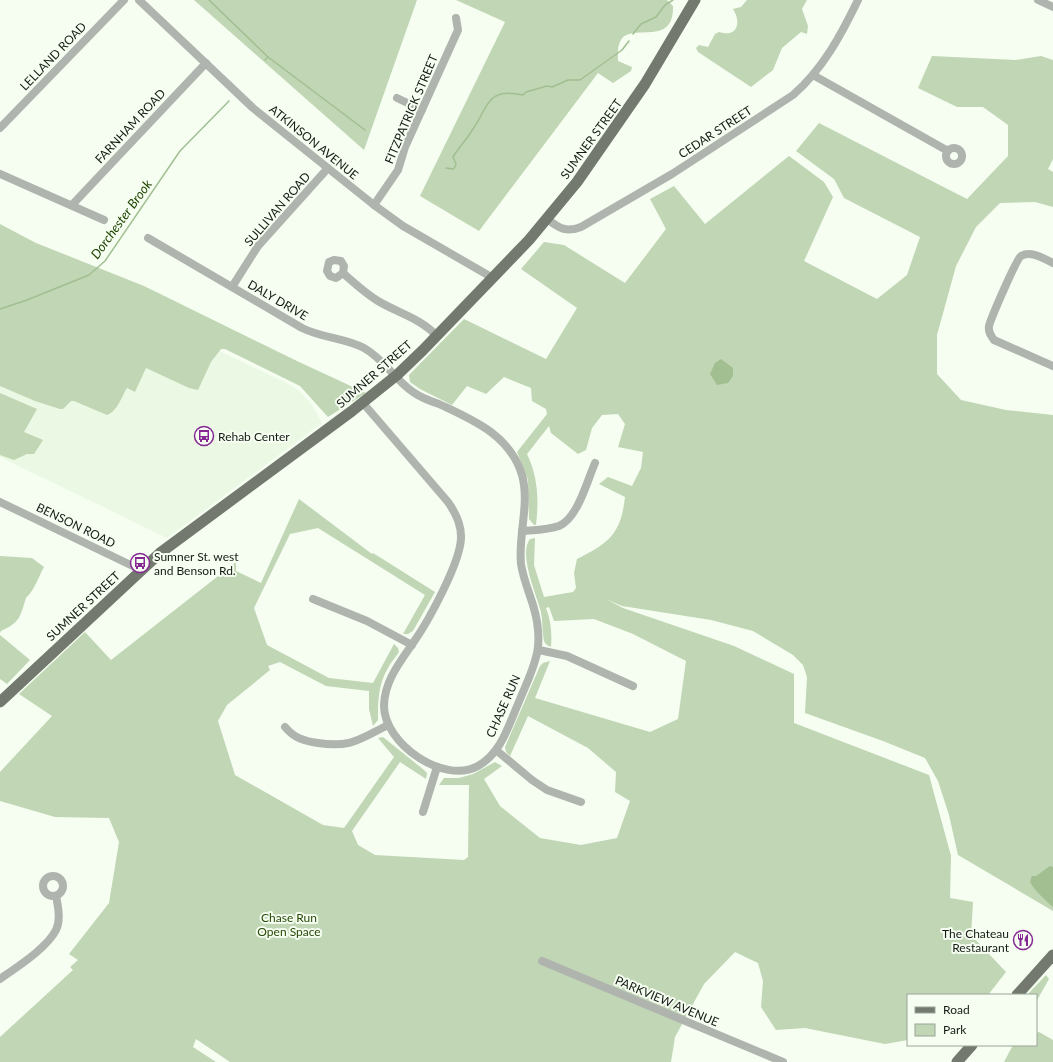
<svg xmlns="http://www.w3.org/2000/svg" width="1053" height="1062" viewBox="0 0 1053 1062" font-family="Lato,sans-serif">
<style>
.built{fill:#ebf9e4}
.green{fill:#c0d6b4}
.water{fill:#a2bf91}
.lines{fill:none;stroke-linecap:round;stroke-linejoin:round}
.stream{stroke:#a2bf91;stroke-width:1.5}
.minor{stroke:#b0b4af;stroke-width:8}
.major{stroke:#73796f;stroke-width:11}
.labels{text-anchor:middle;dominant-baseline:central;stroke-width:4;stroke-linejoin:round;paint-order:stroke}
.street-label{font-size:12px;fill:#161a15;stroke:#f5fef1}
.poi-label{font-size:12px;fill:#161a15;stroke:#f5fef1;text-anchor:start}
.park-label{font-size:12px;fill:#264a07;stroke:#f5fef1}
.water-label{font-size:13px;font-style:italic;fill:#1f4300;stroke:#f5fef1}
</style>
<rect width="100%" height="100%" fill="#f5fef1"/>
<!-- built -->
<path class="built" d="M 0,248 L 285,382 L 298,390 L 310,402 L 322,423 L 167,538 L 0,457 Z"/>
<!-- green -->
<g class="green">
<path d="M 194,0 L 417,0 L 364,150 Z"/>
<path d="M 456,0 L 667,0 L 673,6 C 674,48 631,22 621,40 C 617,46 618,54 618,61 L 632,67 L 631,71 L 613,83 L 598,73 L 479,231 L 420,196 L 505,22 Z"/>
<path d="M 747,0 L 807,0 L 802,9 L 808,26 L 807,34 L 801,32 L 782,48 L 773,70 L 751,87 L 698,52 L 696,48 L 699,45 L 708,47 L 715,34 L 719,32 C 737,38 742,23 733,9 L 741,7 Z"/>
<path d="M 932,56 L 1016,60 L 1041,56 L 1053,60 L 1053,159 L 1048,169 L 1053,172 L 1053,207 L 1035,202 L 1000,203 L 976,227 L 956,266 L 937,335 L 937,374 L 961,400 L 1006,410 L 1053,415 L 1053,911 L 958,855 L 949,815 L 938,781 L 925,758 L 883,741 L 805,713 L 807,677 L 803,665 L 793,655 L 753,631 L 711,620 L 622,606 L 606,599 L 623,608 L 734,646 L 794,674 L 794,723 L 929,775 L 951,856 L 950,898 L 973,902 L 971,935 L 1006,972 L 988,995 L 908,995 L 908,1040 L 885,1044 L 805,1028 L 776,1030 L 761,1007 L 763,981 L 758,963 L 735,952 L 704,984 L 675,1037 L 671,1062 L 230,1062 L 196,1039 L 193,1047 L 216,1062 L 0,1062 L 0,1037 L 73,970 L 70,967 L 78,960 L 69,954 L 109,903 L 119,842 L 109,818 L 55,817 L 0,801 L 0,772 L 52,716 L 19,694 L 85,632 L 111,660 L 236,562 L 236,571 L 261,583 L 299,499 L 372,554 L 373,553 L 435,592 L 413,631 L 408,634 L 403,634 L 425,595 L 318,528 L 290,534 L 254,608 L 267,645 L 329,678 L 373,683 L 394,644 L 398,648 L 399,652 C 395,658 391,662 388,668 C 378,685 378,701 378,720 L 373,726 L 369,709 L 369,691 L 326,686 L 280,662 L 268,666 L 270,670 L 227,705 L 218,721 L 235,775 L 323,825 L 344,828 L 394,757 L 378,738 L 383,737 L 424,770 L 427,773 L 426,779 L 400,762 L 352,831 L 358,845 L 375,855 L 464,860 L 468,857 L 469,785 L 439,785 L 444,778 L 459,778 L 473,774 L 495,762 L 502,766 L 484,779 L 500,806 L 540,838 L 581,845 L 617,838 L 630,801 L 615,792 L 616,772 L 588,748 L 528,716 L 510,756 L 506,752 L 505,747 L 540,666 L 543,663 L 550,661 L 535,698 L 650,732 L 678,719 L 686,661 L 633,634 L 594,619 L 554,621 L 549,607 L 546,608 C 551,621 552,633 551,647 C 547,645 545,644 544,641 C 542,632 543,622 541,612 C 537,596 518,554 530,539 L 535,538 L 534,565 L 544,597 L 573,592 L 576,588 L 574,573 L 577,559 C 609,543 621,534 625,497 L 599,484 L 608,477 L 632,486 L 641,468 L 643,452 L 618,447 L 625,424 L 618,414 L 602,415 L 592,428 L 586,450 L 578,454 L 551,433 L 549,426 L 527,454 C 538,477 539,500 536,525 L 534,525 L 529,519 L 528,480 L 517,452 L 547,414 L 546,409 L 532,401 L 531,388 L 504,377 L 486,394 L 467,386 L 452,405 L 420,389 L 410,382 L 409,375 L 464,319 L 546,359 L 577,308 L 521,269 L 544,242 L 564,245 L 625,283 L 666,229 L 650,199 L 674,186 L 705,224 L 789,156 L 824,182 L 833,197 L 804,261 L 877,299 L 907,275 L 920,237 L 844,198 L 834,179 L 796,151 L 819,123 L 967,199 L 1008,156 L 1008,125 L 983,107 L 957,107 L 918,88 Z"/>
<path d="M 0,224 L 36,243 L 144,286 L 299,362 L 366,393 L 328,417 L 300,386 L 225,349 L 221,349 L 211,362 L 198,390 L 189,388 L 146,368 L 135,392 L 127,388 C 122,396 117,412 107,415 L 74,401 L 71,401 L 63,409 L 60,409 L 35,401 L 0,386 Z"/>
<path d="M 0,393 L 37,409 L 24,432 L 43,440 L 34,454 L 27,454 L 14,460 L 0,455 Z"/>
<path d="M 0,556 L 32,558 L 44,567 C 38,578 35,589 26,598 C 20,616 21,622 1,631 L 0,633 Z"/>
<path d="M 0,635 L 30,660 L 7,684 L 0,679 Z"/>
<path d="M 1046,975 L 1049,979 L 1036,1002 L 1036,995 L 1027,995 Z"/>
<path d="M 1039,1032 L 1053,1040 L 1053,1062 L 1004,1062 L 1013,1045 L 1036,1045 L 1036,1033 Z"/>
</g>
<!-- water -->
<g class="water">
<path d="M 721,359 L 733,368 L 733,376 L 728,383 L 717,385 L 710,374 L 715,363 Z"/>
<path d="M 1050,866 L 1053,867 L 1053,907 C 1046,901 1032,888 1030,881 L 1032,876 L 1036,876 Z"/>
</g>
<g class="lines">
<!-- stream -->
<g class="stream">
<path d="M 209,0 L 268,57 L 265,60"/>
<path d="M 633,34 L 641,24 L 656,17 L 665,5 L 673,0"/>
<path d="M 268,57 L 365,130"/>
<path d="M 446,168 L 453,169 L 455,167 L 456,164 L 453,157 C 459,147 467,139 473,129 C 489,105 488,87 523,95 L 526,92 L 547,86 L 552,87 L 568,80 L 580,80 L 622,50 L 629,41"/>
<path d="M 0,309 L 27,300 L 89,275 L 105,261 L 180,151 L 229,101"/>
</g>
<!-- minor -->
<g class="minor">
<path d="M 139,0 L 253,108 L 374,205 L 403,226 L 493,278"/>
<path d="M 1038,0 L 1053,7"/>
<path d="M 813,75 L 948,151"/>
<path d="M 397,98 L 422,110"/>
<path d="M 0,128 L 124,0"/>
<circle cx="954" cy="156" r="8"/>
<path d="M 0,174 L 104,220"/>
<path d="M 72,205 L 206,63"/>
<path d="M 374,205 L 398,170 L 405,147 L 458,30 L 456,18"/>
<path d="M 547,219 C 559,228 566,233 581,227 L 672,174 L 793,95 C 823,69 841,35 858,0"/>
<path d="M 148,238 L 302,328 C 322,338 345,338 364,348 C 384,359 395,380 413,392 C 421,398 430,401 439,404 C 473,420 510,435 522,475 C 530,504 518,535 521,564 C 523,578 529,592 533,605 C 546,648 534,665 518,704 C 508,727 501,753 478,766 C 443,785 384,743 384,706 C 384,682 400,662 413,643 C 428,622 462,560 461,536 C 461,523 455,512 448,502 L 363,403"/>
<path d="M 1053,263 C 1044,259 1032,250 1021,256 C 1016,260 991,318 989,326 C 988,332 991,336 994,340 L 1053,366"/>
<path d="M 343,273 L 336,278 L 330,276 L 327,271 L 329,262 L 334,260 L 341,261 L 344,266 L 343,273 C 354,283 365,293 378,301 C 398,313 420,318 437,336"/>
<path d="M 232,287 L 258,246 L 328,168"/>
<path d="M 0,502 L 141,570"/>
<path d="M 522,531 C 534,530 548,530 559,526 C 578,518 587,481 595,463"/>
<path d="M 313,599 L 367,621 L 412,645"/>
<path d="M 539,650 L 567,656 L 633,686"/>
<path d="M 285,727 C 294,738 304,741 318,743 C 351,748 360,739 388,725"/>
<path d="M 496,750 L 532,780 L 547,790 L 581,802"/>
<path d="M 423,812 L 437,767"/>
<circle cx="53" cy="886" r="10"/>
<path d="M 542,961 L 783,1062"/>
<path d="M 0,979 C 17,967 47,948 56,930 C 61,920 58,906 56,896"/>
</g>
<!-- major -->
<g class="major">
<path d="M 0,702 L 160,553 L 352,411 L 397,375 L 423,350 L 529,240 L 577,182 L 645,84 L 695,0"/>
<path d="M 1017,995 L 1053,955"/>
<path d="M 957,1062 L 972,1045"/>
</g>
</g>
<!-- icons -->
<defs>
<g id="bus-ring" transform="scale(1)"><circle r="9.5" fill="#f5fef1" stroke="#852893" stroke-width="1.5"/><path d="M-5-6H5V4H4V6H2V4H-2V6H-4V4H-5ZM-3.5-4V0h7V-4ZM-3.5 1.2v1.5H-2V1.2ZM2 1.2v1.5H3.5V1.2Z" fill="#852893"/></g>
<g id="restaurant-ring" transform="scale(1)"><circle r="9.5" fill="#f5fef1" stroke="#852893" stroke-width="1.5"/><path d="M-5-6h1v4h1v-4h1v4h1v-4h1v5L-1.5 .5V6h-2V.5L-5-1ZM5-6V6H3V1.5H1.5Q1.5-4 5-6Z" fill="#852893"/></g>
</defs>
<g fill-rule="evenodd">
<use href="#bus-ring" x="204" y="436"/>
<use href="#bus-ring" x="140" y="563"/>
<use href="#restaurant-ring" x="1023" y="940"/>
</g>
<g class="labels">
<!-- street labels -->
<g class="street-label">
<text transform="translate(53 56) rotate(-46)">LELLAND ROAD</text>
<text transform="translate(411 109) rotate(-67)">FITZPATRICK STREET</text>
<text transform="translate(130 126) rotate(-47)">FARNHAM ROAD</text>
<text transform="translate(715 132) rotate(-33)">CEDAR STREET</text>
<text transform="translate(591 139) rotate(-54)">SUMNER STREET</text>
<text transform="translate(314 142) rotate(39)">ATKINSON AVENUE</text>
<text transform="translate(277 209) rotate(-49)">SULLIVAN ROAD</text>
<text transform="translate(278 300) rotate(30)">DALY DRIVE</text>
<text transform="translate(374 374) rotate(-41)">SUMNER STREET</text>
<text transform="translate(76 525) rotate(26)">BENSON ROAD</text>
<text transform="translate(83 606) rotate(-43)">SUMNER STREET</text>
<text transform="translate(503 706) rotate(-66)">CHASE RUN</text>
<text transform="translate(667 1001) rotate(23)">PARKVIEW AVENUE</text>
</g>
<!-- poi labels -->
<g class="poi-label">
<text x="218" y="436">Rehab Center</text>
<text x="154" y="556">Sumner St. west<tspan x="154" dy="14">and Benson Rd.</tspan></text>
<text x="1009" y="933" text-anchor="end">The Chateau<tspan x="1009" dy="14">Restaurant</tspan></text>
</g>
<!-- park labels -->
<g class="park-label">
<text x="289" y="917">Chase Run<tspan x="289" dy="14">Open Space</tspan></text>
</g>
<!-- water labels -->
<g class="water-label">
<text transform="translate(121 219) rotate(-54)">Dorchester Brook</text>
</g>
</g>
<!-- legend -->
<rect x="907" y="994" width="130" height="52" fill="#f5fef1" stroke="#9ca399"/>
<rect x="915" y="1007" width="20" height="6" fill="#73796f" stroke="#9ca399"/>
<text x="943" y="1014" font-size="12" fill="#161a15">Road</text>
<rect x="915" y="1024" width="20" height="12" fill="#c0d6b4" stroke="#9ca399"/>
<text x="943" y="1034" font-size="12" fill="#161a15">Park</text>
</svg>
